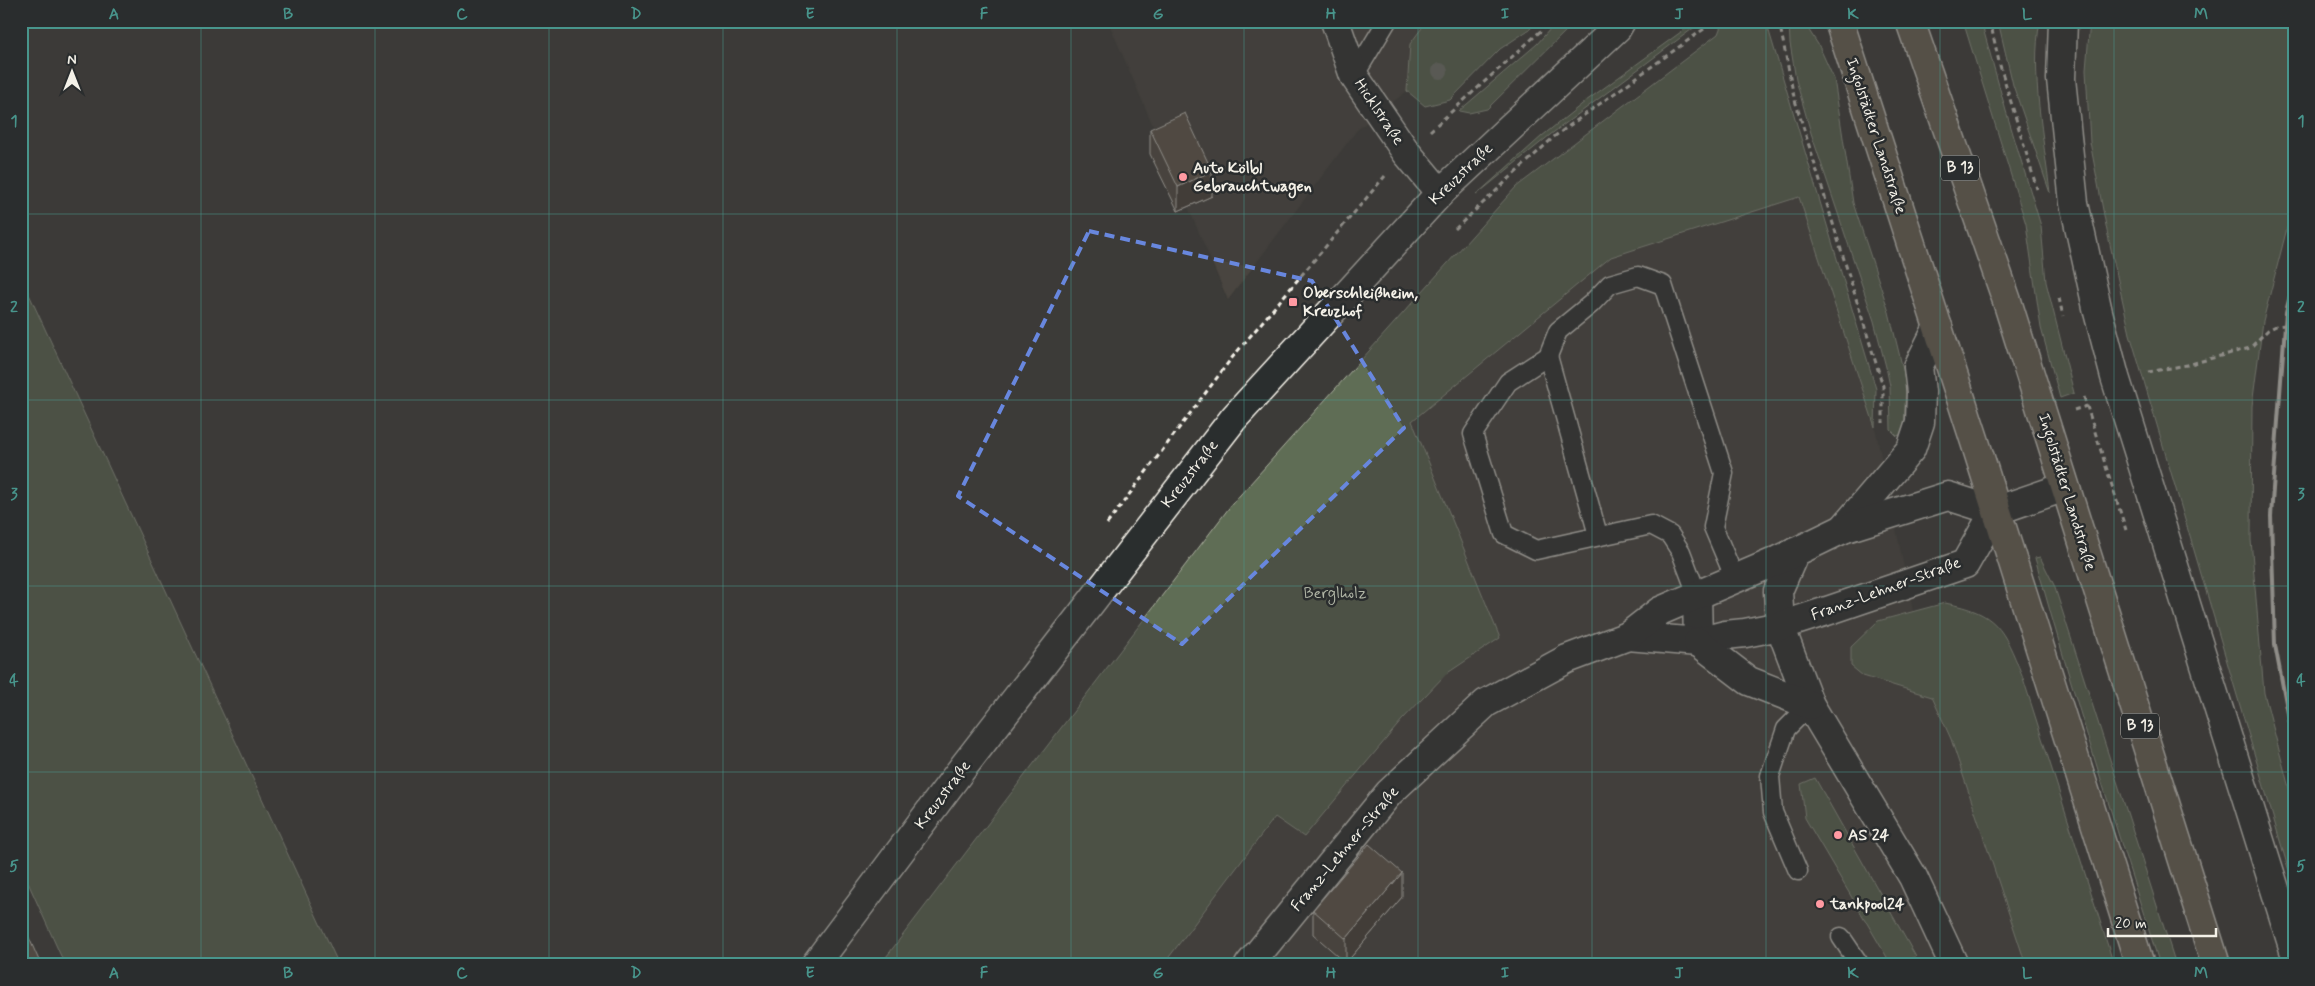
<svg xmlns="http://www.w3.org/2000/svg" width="2315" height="986" viewBox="0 0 2315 986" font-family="Mynerve,sans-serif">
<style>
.built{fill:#49453f}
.green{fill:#5f6d55;stroke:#aaaf9e}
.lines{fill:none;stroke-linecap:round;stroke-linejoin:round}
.service-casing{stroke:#f4f1e8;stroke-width:21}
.minor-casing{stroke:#f4f1e8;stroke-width:31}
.secondary-casing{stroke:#f4f1e8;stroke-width:31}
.primary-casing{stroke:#f4f1e8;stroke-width:31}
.path{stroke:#f4f1e8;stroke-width:3;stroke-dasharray:5 4;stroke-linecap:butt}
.service{stroke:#2a2d2e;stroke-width:18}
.minor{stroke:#2a2d2e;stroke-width:28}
.secondary{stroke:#2a2d2e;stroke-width:28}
.primary{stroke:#736b5a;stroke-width:28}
.rail{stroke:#f4f1e8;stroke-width:4}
.tree{fill:#7c7f74}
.wall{fill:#594f44;stroke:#f4f1e8}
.shaded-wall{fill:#484037;stroke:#f4f1e8}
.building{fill:#675c4f;stroke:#f4f1e8}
.marked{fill:none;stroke:#6887de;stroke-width:4;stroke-dasharray:10 6;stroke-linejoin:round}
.grid{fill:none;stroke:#48958c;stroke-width:1;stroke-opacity:0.55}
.poi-dot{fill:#ff9aa2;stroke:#2a2d2e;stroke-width:2}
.labels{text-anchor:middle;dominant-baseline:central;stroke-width:5;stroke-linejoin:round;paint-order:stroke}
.shield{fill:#2a2d2e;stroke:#b7b6b0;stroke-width:1}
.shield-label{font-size:15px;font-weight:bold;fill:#f4f1e8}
.street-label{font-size:16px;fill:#f4f1e8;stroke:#2a2d2e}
.poi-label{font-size:16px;font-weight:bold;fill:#f4f1e8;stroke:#2a2d2e;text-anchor:start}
.park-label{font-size:16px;fill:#b1b6a6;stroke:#2a2d2e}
.neatline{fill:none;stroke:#48958c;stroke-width:2}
.grid-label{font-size:16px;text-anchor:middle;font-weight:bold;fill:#48958c}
</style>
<rect width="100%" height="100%" fill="#3c3b38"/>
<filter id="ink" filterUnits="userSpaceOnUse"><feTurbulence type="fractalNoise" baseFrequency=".02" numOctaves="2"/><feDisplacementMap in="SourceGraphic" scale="10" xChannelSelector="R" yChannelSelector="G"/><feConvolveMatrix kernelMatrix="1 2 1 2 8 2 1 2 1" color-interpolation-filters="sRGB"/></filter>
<g filter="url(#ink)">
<!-- built -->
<g class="built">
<path d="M 1108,21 L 1427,21 L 1410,44 L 1407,91 L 1357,130 L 1228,300 Z"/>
<path d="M 1799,197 L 1875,427 L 1913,611 L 1878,621 L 1851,647 L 1864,676 L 1932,696 L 1951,739 L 2026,965 L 1163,965 L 1276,817 L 1304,837 L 1402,720 L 1446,674 L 1500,638 L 1412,421 L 1611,257 Z"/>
</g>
<!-- green -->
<g class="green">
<path d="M 1427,21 L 1537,21 L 1530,29 L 1500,49 L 1450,100 L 1425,106 L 1407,91 L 1410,44 Z"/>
<path d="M 1557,21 L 1576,21 L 1487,109 L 1469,113 L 1459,111 L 1537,44 Z"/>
<path d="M 1696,21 L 1703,21 L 1550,135 L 1476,195 L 1542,136 L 1586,101 Z"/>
<path d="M 1723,21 L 1761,21 L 1768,28 L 1876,389 L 1875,427 L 1799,197 L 1611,257 L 1412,421 L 1500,638 L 1446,674 L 1402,720 L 1304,837 L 1275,817 L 1163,965 L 880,965 L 1232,504 L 1516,187 L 1718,34 Z"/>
<path d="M 1789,21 L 1803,21 L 1819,46 L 1834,79 L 1853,203 L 1889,312 L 1906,382 L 1904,428 L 1902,434 L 1897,436 L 1891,430 L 1890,386 L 1886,367 L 1874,321 L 1811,133 L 1796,80 L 1790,43 Z"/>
<path d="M 1963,21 L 1981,21 L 2006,111 L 2041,226 L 2046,282 L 2074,393 L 2060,398 L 2041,328 L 2026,224 Z"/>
<path d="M 1998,21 L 2040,21 C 2030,74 2044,139 2050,193 L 2013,85 Z"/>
<path d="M 2090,21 L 2294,21 L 2294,201 L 2263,321 L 2252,406 L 2251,540 L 2264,693 L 2294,807 L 2294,888 L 2130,334 L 2107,231 L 2090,142 L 2086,70 Z"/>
<path d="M 21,277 L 339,965 L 65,965 L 21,867 Z"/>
<path d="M 2040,557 L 2054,585 L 2176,965 L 2160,965 C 2117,830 2073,695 2035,558 Z"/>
<path d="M 1945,603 C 1997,613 2003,628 2022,675 L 2114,965 L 2026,965 L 1951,739 L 1932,697 L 1863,676 L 1851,666 L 1851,647 L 1878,621 Z"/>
<path d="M 1815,778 L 1916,957 L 1891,964 L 1805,818 L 1801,784 Z"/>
</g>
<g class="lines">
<!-- service casing -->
<g class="service-casing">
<g id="service">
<path d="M 1354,76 L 1387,21"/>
<path d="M 1548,356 L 1598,535"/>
<path d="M 1697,594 L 1681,552 L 1670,535 L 1651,525 L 1536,550 L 1504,534 L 1473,434 L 1508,382 L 1548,356 L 1558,331 L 1591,304 L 1610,284 L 1638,276 L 1663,285 L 1724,473 L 1713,527 L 1735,579"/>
<path d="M 1798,871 L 1773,812 L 1770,776 L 1786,729 L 1810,705"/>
<path d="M 1841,937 L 1860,965"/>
</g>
</g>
<!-- minor casing -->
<g class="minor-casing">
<g id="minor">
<path d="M 1335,21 L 1354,76 L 1406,152 L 1440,193"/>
<path d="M 2063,21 L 2061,79 L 2074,203 L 2098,312 L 2115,377 L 2294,950"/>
<path d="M 1843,529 L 1911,449 L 1920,422 L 1921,392 L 1918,367 L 1938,327"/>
<path d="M 1795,552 L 1778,591 L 1780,626 L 1810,705 L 1913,877 L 1954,965"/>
<path d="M 1697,594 L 1698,642"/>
<path d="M 1628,636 L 1698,642 L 1725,635 L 1745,633 L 1780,626 L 1830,610 L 1965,564 L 1995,511"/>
<path d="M 1698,642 L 1749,681 L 1810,705"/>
<path d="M 1249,965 L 1389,793 L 1486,703 L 1567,659 L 1628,636 L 1660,611 L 1779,560 L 1843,529 L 1948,496 L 1995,511 L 2065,487"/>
</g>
</g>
<!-- secondary casing -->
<g class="secondary-casing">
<path id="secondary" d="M 815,965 L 964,766 L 1234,418 L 1440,193 L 1617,28 L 1621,21"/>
</g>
<!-- primary casing -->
<g class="primary-casing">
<g id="primary">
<path d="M 1839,21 L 1975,442 L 2140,965"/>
<path d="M 1910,21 L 2007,301 L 2216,965"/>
</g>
</g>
<!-- path -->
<g class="path">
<path d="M 1779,21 L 1794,97 L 1883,386 L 1883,423"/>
<path d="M 1990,21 L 1999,62 L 2037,189"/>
<path d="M 1430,131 L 1544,28 L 1549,21"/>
<path d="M 1455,229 L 1555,136 L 1715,21"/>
<path d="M 2059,298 L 2063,316"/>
<path d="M 2148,372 L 2187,365 L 2250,348 L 2268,330 L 2276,326 L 2294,324"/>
<path d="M 2084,397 L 2126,530"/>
<path d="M 2074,410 L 2087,406"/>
<path d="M 1107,524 L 1231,359 L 1385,176"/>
<path d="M 777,965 L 782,958"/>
</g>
<!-- service -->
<use href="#service" class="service"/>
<!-- minor -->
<use href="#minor" class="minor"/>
<!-- secondary -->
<use href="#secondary" class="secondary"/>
<!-- primary -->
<use href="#primary" class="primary"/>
<!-- rail -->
<path class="rail" d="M 2294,279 L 2286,312 L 2271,516 L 2275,645 L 2294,745"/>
</g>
<!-- trees -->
<circle class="tree" cx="1440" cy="71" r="8"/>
<!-- wall -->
<g class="wall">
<path d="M 1150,129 L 1212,196 L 1178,211 L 1150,154 Z"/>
<path d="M 1402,897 L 1346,963 L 1313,934 L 1313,910 Z"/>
</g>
<!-- shaded-wall -->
<g class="shaded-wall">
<path d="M 1212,171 L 1212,196 L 1178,211 L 1178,187 Z"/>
<path d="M 1402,873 L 1402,897 L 1346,963 L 1346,939 Z"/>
</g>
<!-- building -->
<g class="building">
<path d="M 1185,113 L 1212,171 L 1178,187 L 1150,129 Z"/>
<path d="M 1369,844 L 1402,873 L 1346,939 L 1313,910 Z"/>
<path d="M 23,924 L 41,965 L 21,965 L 21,925 Z"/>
</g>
</g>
<!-- marked area -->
<path d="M0 0H2315V986H0ZM 1089,231 L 1312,281 L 1404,428 L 1182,644 L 958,496 Z" fill="#3c3b38" fill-opacity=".55" fill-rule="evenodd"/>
<path class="marked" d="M 1089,231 L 1312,281 L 1404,428 L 1182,644 L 958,496 Z"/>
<!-- grid -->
<path class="grid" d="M 201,21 L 201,965M 375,21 L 375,965M 549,21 L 549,965M 723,21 L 723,965M 897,21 L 897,965M 1071,21 L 1071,965M 1244,21 L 1244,965M 1418,21 L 1418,965M 1592,21 L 1592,965M 1766,21 L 1766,965M 1940,21 L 1940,965M 2114,21 L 2114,965M 21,214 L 2294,214M 21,400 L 2294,400M 21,586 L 2294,586M 21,772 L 2294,772"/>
<!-- markers -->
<g class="poi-dot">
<circle cx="1183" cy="177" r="5"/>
<rect x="1288" y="297" width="10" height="10" rx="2.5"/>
<circle cx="1838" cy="835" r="5"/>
<circle cx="1820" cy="904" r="5"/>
</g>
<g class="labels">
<!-- shield labels -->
<g class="shield">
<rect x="1941" y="155.5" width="38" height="25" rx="4"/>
<rect x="2121" y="713.5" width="38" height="25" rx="4"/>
</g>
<g class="shield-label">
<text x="1960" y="168">B 13</text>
<text x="2140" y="726">B 13</text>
</g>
<!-- street labels -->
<g class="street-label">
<text transform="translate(1379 112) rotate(56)">Hicklstraße</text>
<text transform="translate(1876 136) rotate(72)">Ingolstädter Landstraße</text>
<text transform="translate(1461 174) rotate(-44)">Kreuzstraße</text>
<text transform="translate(1190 474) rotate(-52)">Kreuzstraße</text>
<text transform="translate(2067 492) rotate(73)">Ingolstädter Landstraße</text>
<text transform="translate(1886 589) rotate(-20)">Franz-Lehner-Straße</text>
<text transform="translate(943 795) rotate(-53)">Kreuzstraße</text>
<text transform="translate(1345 849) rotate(-50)">Franz-Lehner-Straße</text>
</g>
<!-- poi labels -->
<g class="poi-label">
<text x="1193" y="168">Auto Kölbl<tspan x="1193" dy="18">Gebrauchtwagen</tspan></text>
<text x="1303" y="293">Oberschleißheim,<tspan x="1303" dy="18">Kreuzhof</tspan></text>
<text x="1848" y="835">AS 24</text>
<text x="1830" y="904">tankpool24</text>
</g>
<!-- park labels -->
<g class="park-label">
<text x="1335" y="593">Berglholz</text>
</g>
</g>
<!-- margin -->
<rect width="2315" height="986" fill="none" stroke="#2a2d2e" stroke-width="55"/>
<!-- north arrow -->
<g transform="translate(72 72)" stroke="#2a2d2e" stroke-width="4" paint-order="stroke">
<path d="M0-4L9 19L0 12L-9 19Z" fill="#f4f1e8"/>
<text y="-8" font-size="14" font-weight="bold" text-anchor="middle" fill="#f4f1e8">N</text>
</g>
<!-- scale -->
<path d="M2108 928v8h108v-8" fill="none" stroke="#f4f1e8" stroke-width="2.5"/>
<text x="2115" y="928" font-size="15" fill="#f4f1e8" stroke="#2a2d2e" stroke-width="4" paint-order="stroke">20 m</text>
<rect x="28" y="28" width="2260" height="930" class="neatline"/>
<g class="grid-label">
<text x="114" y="19">A</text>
<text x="288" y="19">B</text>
<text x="462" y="19">C</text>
<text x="636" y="19">D</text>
<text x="810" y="19">E</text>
<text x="984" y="19">F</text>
<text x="1158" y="19">G</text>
<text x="1331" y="19">H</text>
<text x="1505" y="19">I</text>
<text x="1679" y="19">J</text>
<text x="1853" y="19">K</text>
<text x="2027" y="19">L</text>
<text x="2201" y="19">M</text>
<text x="14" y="126">1</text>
<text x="2301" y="126">1</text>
<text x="14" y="312">2</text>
<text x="2301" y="312">2</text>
<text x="14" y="499">3</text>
<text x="2301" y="499">3</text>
<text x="14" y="685">4</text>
<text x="2301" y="685">4</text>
<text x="14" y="871">5</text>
<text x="2301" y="871">5</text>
<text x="114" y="978">A</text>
<text x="288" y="978">B</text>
<text x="462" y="978">C</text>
<text x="636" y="978">D</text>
<text x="810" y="978">E</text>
<text x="984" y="978">F</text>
<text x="1158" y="978">G</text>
<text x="1331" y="978">H</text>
<text x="1505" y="978">I</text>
<text x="1679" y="978">J</text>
<text x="1853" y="978">K</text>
<text x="2027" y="978">L</text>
<text x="2201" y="978">M</text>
</g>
</svg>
